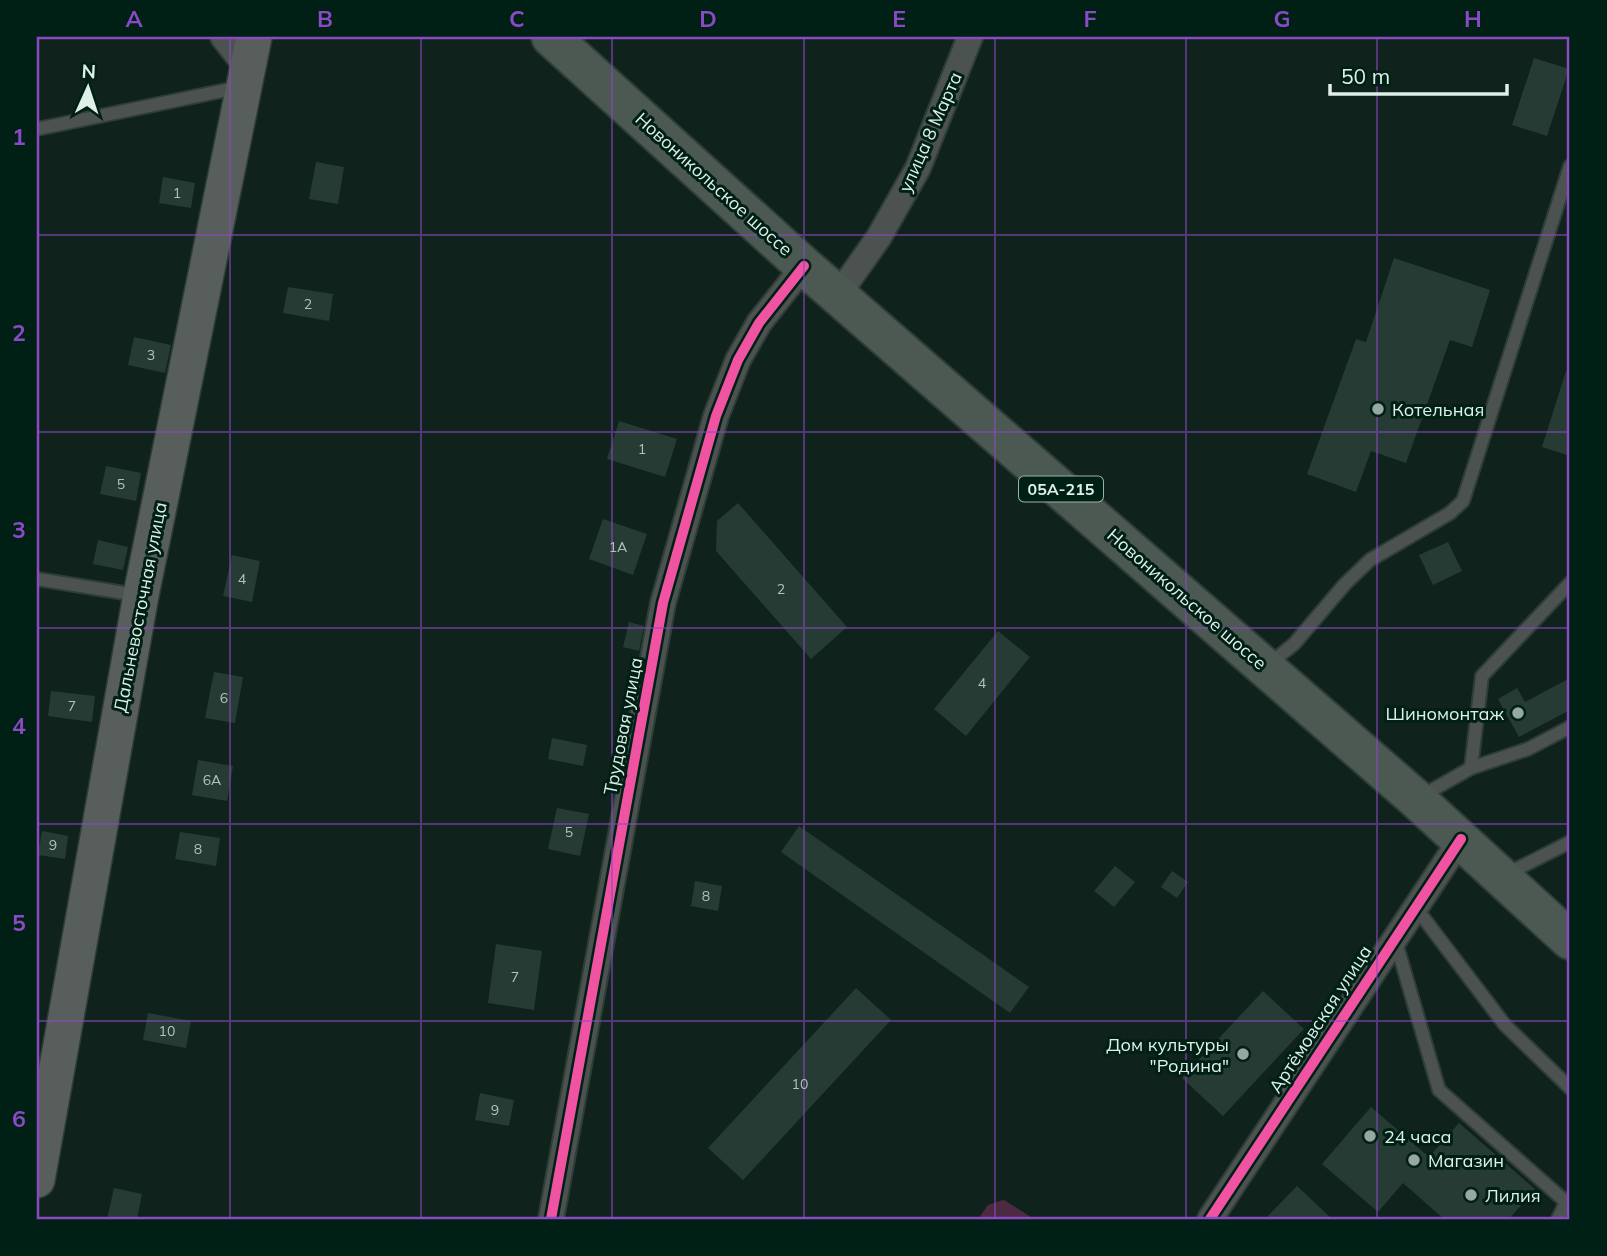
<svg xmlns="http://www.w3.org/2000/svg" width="1607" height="1256" viewBox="0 0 1607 1256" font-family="Mulish,sans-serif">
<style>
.green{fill:#4d2a41}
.building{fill:#263b34}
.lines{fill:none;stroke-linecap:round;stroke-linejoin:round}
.lane-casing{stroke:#2f3d38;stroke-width:16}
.street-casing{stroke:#2f3d38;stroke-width:28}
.secondary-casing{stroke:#2f3d38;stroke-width:38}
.highway-casing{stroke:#2f3d38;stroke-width:42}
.lane{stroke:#4c5250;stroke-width:12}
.street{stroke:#4c5250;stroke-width:24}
.secondary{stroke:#575e5b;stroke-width:35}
.highway{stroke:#4c5953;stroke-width:38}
.cycleway-casing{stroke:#002015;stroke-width:15}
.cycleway{stroke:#f153a3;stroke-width:10}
.grid{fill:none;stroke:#8a49c5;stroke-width:2;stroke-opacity:0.55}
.poi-dot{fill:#96a8a1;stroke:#002015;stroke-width:2.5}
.labels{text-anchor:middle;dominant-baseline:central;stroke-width:6;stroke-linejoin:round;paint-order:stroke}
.number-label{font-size:14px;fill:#b0c3bb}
.shield{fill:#002015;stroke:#9bb2a9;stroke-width:2}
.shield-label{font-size:16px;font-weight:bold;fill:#def0e8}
.street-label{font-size:18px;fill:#def0e8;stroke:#002015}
.poi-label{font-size:18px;fill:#def0e8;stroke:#002015;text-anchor:start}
.neatline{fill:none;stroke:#8a49c5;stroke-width:2.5}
.grid-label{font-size:23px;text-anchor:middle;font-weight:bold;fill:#8a49c5}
</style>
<rect width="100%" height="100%" fill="#10221c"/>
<!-- green -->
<path class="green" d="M 1003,1200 L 1004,1200 L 1034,1219 L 978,1219 L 988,1205 Z"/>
<!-- building -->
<g class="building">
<path d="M 1534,58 L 1569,69 L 1547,136 L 1512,125 Z"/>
<path d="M 316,162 L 344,167 L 338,204 L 309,199 Z"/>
<path d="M 163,177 L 195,183 L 191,208 L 159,203 Z"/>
<path d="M 1394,258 L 1490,290 L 1472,347 L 1450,340 L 1406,463 L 1371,451 L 1356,492 L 1307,474 L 1356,339 L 1366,342 Z"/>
<path d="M 288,287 L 333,294 L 329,321 L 283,313 Z"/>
<path d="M 134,337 L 171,345 L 165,373 L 128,365 Z"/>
<path d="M 1566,371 L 1570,372 L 1570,456 L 1542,447 Z"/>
<path d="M 619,421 L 677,439 L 665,477 L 607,459 Z"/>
<path d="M 106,466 L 141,473 L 136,501 L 100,494 Z"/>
<path d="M 738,503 L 847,627 L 811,659 L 716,551 L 717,521 Z"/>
<path d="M 603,519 L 647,534 L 633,575 L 589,559 Z"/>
<path d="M 98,540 L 128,547 L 123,570 L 93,564 Z"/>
<path d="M 1448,542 L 1462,571 L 1433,585 L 1419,555 Z"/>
<path d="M 232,555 L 260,561 L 252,602 L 223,596 Z"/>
<path d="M 629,622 L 644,626 L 639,651 L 623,647 Z"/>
<path d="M 998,631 L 1030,657 L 966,736 L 934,709 Z"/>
<path d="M 214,672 L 243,677 L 235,723 L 205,718 Z"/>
<path d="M 1570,678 L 1570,710 L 1519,737 L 1498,699 L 1517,688 L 1525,702 Z"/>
<path d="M 51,691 L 95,696 L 92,722 L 48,716 Z"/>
<path d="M 552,738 L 587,745 L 583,766 L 548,759 Z"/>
<path d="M 198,760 L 233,766 L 227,801 L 192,795 Z"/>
<path d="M 557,808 L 589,814 L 580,856 L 548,849 Z"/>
<path d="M 799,826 L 1029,987 L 1010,1013 L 781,852 Z"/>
<path d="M 42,831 L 68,836 L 65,859 L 38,855 Z"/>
<path d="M 180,832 L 220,838 L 216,866 L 175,859 Z"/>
<path d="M 1115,866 L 1135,882 L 1114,907 L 1094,891 Z"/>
<path d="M 1172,871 L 1188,882 L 1177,898 L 1161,887 Z"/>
<path d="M 695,881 L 722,886 L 718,911 L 691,906 Z"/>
<path d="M 496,944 L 542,951 L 534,1010 L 488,1003 Z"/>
<path d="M 856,988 L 891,1020 L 743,1180 L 708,1148 Z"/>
<path d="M 1263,991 L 1304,1029 L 1223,1116 L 1182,1078 Z"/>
<path d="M 148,1013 L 191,1021 L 186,1048 L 143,1040 Z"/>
<path d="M 480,1093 L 514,1100 L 509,1126 L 475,1120 Z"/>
<path d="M 1371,1107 L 1429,1157 L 1459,1123 L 1535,1189 L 1509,1219 L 1444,1219 L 1403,1183 L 1378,1212 L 1322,1164 Z"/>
<path d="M 1297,1186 L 1332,1219 L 1265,1219 Z"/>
<path d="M 114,1188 L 142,1194 L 137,1219 L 107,1219 Z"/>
</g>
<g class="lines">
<!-- lane casing -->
<g class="lane-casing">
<g id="lane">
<path d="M 37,129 L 241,87"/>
<path d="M 37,579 L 137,595"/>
<path d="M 1268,665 L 1294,644 L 1345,584 L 1370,560 L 1450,513 L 1463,501 L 1570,166"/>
<path d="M 1471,768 L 1528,749 L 1570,727"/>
<path d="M 1420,797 L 1471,768 L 1482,676 L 1570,583"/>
<path d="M 1505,875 L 1570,842"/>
<path d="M 1416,908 L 1505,1025 L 1570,1088"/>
<path d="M 1395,939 L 1439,1090 L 1566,1202 L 1558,1219"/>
</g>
</g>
<!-- street casing -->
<g class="street-casing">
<g id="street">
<path d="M 223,37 L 248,69"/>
<path d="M 838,295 L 879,237 L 918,168 L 970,37"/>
<path d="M 551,1219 L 663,603 L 716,416 L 738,360 L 759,323 L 804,266"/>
<path d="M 1210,1219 L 1461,839"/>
</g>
</g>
<!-- secondary casing -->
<g class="secondary-casing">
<path id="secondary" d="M 37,1180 L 141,595 L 254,37"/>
</g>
<!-- highway casing -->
<g class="highway-casing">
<path id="highway" d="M 551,37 L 804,266 L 1416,799 L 1570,940"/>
</g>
<!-- lane -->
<use href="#lane" class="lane"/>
<!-- street -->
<use href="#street" class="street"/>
<!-- secondary -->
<use href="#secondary" class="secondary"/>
<!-- highway -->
<use href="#highway" class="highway"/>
<!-- cycleway casing -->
<g class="cycleway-casing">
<g id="cycleway">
<path d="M 551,1219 L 663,603 L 716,416 L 738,360 L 759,323 L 804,266"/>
<path d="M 1210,1219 L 1461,839"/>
</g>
</g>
<!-- cycleway -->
<use href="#cycleway" class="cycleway"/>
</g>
<!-- grid -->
<path class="grid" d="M 230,37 L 230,1219M 421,37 L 421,1219M 612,37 L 612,1219M 804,37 L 804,1219M 995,37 L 995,1219M 1186,37 L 1186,1219M 1377,37 L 1377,1219M 37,235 L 1570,235M 37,432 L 1570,432M 37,628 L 1570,628M 37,824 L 1570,824M 37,1021 L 1570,1021"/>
<!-- markers -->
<g class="poi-dot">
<circle cx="1378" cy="409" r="7"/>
<circle cx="1518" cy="713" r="7"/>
<circle cx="1243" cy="1054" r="7"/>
<circle cx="1370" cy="1136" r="7"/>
<circle cx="1414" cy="1160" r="7"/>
<circle cx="1471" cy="1195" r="7"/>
</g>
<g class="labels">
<!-- number labels -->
<g class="number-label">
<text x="177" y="193">1</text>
<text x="308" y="304">2</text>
<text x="151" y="355">3</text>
<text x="642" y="449">1</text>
<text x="121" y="484">5</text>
<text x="618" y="547">1А</text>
<text x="242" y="579">4</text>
<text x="781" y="589">2</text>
<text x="982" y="683">4</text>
<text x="224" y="698">6</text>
<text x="72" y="706">7</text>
<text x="212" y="780">6А</text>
<text x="569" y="832">5</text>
<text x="53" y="845">9</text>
<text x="198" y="849">8</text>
<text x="706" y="896">8</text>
<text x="515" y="977">7</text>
<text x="167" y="1031">10</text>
<text x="800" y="1084">10</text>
<text x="495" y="1110">9</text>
</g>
<!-- shield labels -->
<rect class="shield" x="1019" y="476.5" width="84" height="25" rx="5"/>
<g class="shield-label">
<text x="1061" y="489">05А-215</text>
</g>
<!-- street labels -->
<g class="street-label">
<text transform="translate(930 132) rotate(-66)">улица 8 Марта</text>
<text transform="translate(714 184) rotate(42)">Новоникольское шоссе</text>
<text transform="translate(1187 599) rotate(41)">Новоникольское шоссе</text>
<text transform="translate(140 607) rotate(-79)">Дальневосточная улица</text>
<text transform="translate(623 726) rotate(-79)">Трудовая улица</text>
<text transform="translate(1320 1019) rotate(-57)">Артёмовская улица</text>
</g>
<!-- poi labels -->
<g class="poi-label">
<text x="1392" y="409">Котельная</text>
<text x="1504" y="713" text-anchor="end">Шиномонтаж</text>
<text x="1229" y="1044" text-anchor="end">Дом культуры<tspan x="1229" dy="21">"Родина"</tspan></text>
<text x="1384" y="1136">24 часа</text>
<text x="1428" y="1160">Магазин</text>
<text x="1485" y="1195">Лилия</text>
</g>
</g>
<!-- border -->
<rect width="1607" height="1256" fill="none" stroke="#002015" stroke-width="77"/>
<!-- north arrow -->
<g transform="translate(88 88) rotate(3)" stroke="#002015" stroke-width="5" paint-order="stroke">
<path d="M0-5L12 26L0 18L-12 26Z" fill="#def0e8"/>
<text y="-10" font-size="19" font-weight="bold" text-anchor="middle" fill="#def0e8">N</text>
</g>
<!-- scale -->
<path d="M1330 84v10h177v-10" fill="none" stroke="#def0e8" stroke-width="3.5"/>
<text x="1341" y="84" font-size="21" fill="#def0e8" stroke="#002015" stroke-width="5" paint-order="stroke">50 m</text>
<rect x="38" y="38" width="1530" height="1180" class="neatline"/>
<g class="grid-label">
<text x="134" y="27">A</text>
<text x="325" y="27">B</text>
<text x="517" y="27">C</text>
<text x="708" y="27">D</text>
<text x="899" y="27">E</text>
<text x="1090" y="27">F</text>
<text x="1282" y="27">G</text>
<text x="1473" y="27">H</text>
<text x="19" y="145">1</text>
<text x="19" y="341">2</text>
<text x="19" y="538">3</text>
<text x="19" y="734">4</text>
<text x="19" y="931">5</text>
<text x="19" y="1127">6</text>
</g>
</svg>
